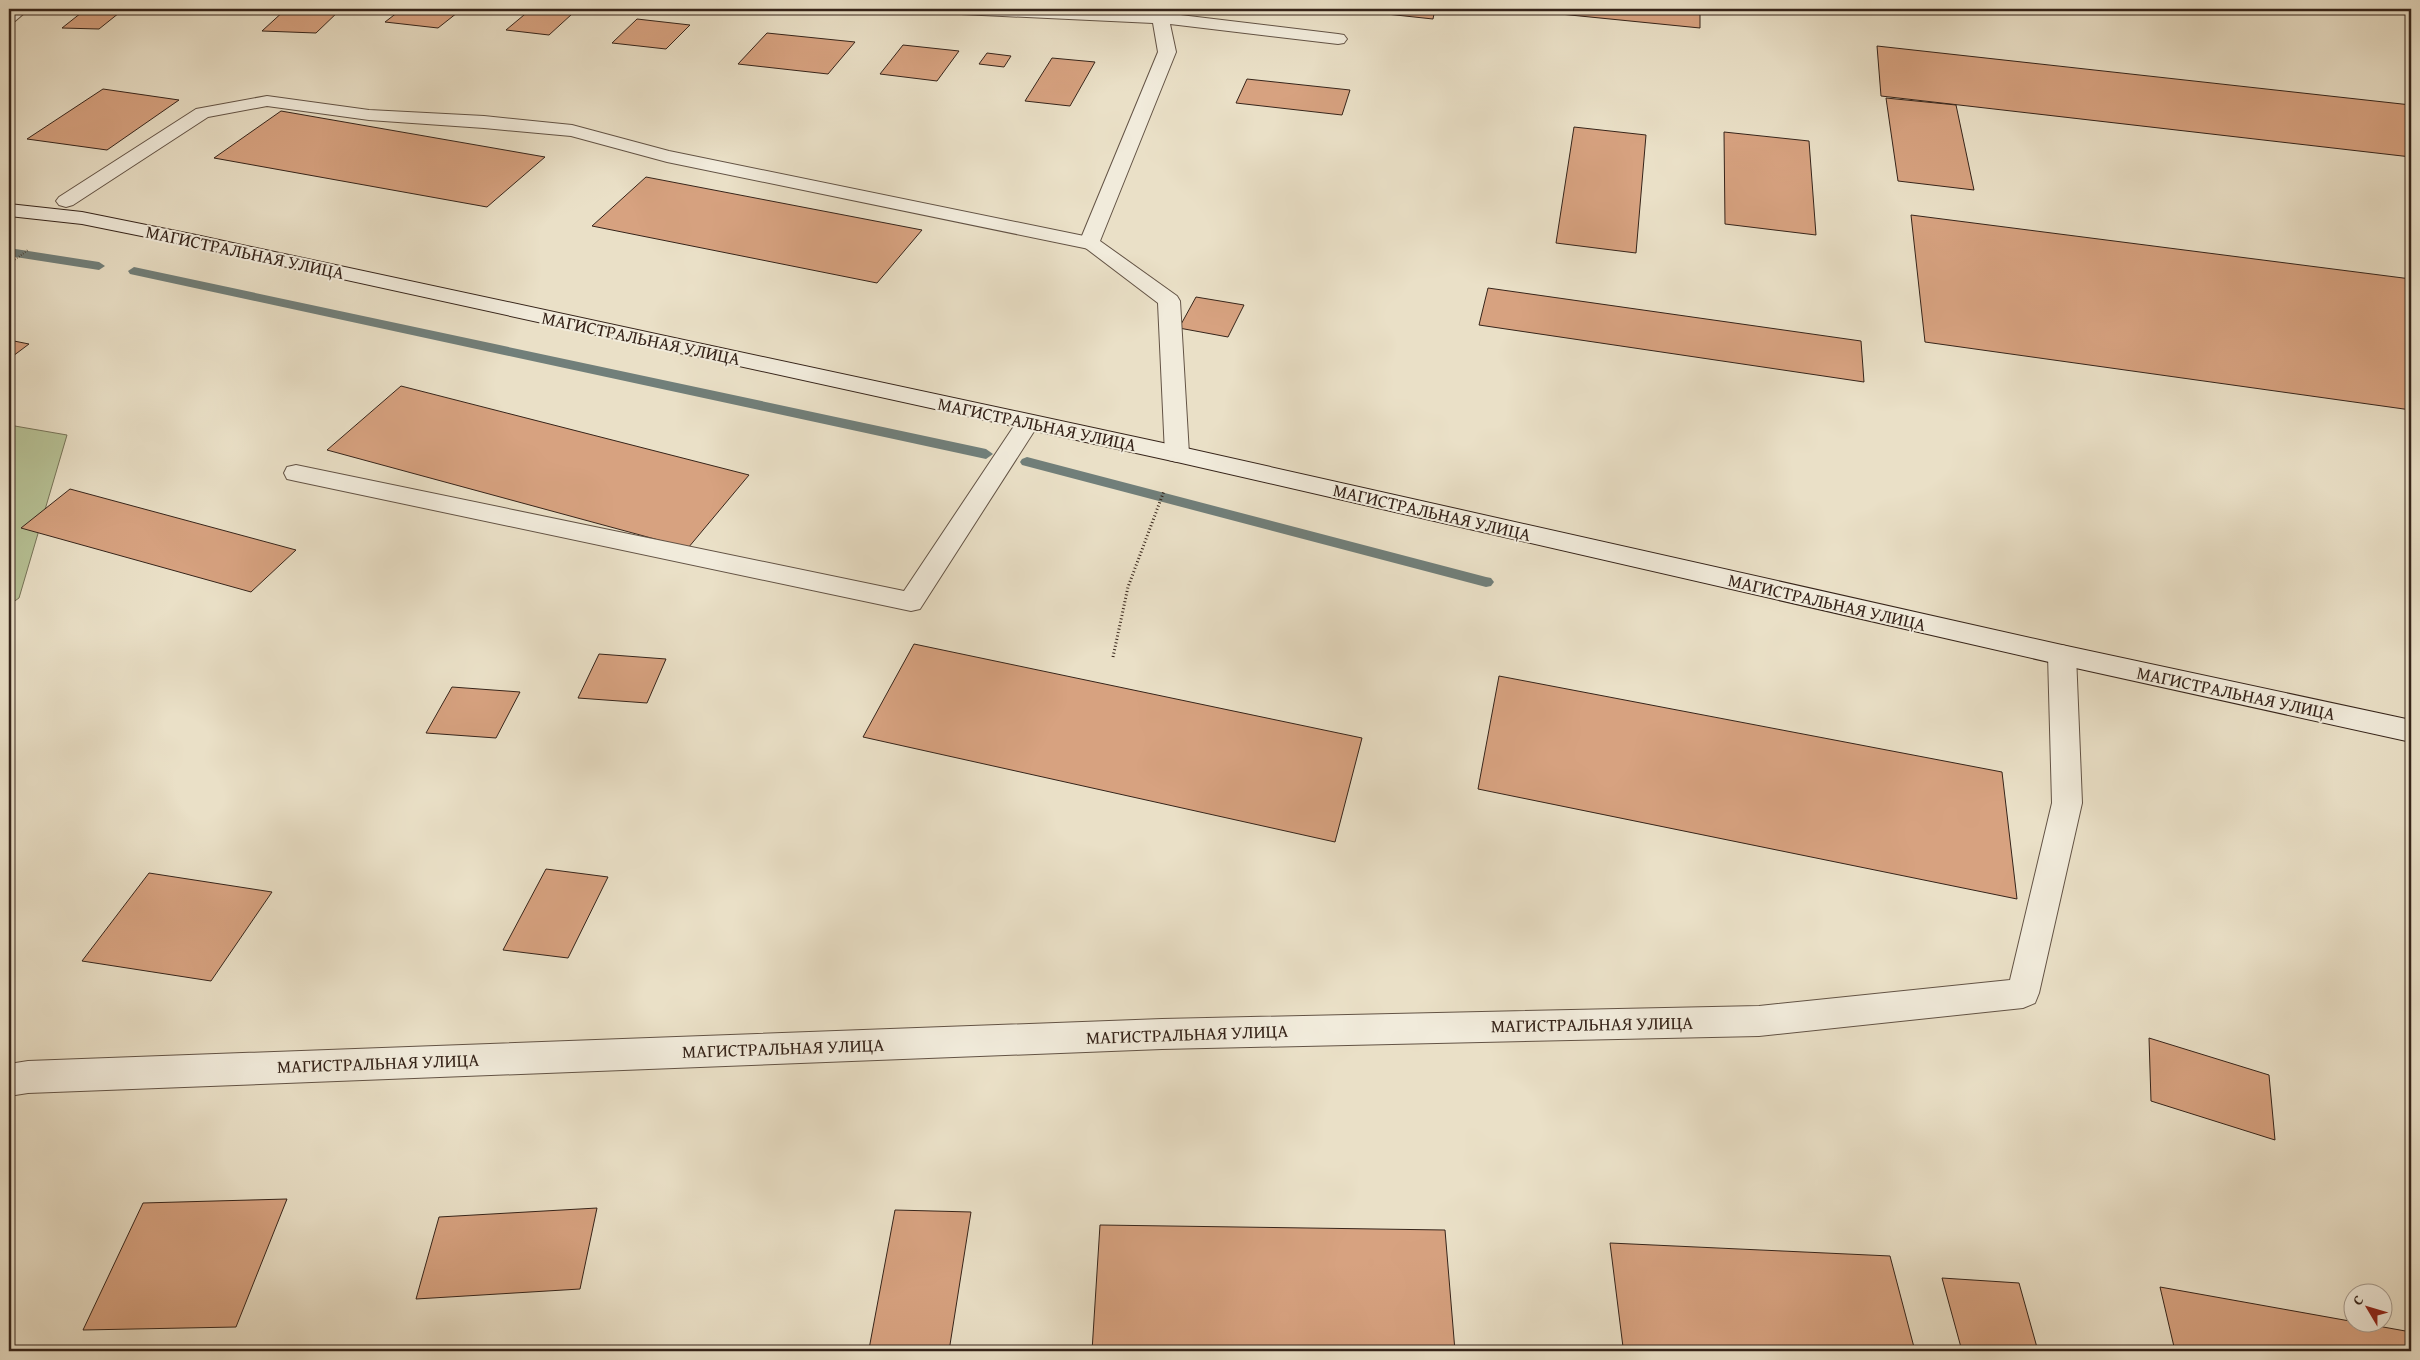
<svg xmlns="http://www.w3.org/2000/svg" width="2420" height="1360" viewBox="0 0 2420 1360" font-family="'Gentium Book Plus',serif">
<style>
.green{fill:#b7c296;stroke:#767358}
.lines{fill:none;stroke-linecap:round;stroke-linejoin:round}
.stream{fill:#717f7a;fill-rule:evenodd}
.building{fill:#d7a280;stroke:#36241a}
.lane-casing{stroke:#635345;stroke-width:2}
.street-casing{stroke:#635345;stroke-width:2}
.secondary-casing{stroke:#36241a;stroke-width:2}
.path-far1{stroke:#36241a;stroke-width:2;stroke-dasharray:0.5 2;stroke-linecap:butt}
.path{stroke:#36241a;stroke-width:3;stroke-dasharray:1 2.5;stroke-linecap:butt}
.lane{fill:#f1ebdb;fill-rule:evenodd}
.street{fill:#f1ebdb;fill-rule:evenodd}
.secondary{fill:#f1ebdb;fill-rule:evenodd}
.labels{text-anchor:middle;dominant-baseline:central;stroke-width:4;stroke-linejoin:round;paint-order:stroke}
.street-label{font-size:18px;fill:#36241a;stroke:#f1ebdb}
</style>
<rect width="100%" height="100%" fill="#eae0c7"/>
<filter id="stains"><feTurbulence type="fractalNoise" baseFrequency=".004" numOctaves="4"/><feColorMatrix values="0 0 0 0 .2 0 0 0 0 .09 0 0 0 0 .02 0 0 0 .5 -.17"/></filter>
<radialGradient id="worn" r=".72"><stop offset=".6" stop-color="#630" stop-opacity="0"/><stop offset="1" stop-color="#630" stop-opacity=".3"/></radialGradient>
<!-- green -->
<path class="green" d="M 9,425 L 67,435 L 19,598 L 9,605 Z"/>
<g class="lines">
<!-- stream -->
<g class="stream">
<path d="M 9,248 L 99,262 L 105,266 L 99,270 L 9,256 Z"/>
<path d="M 134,267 L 986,449 L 993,454 L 986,459 L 130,274 L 128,271 Z"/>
<path d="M 1027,457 L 1486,577 L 1491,578 L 1494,582 L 1491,586 L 1486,587 L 1022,465 L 1020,462 L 1022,459 Z"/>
</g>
</g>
<!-- building -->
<g class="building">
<path d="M 86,9 L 124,9 L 99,29 L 62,28 Z"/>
<path d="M 286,9 L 341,9 L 316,33 L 262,31 Z"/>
<path d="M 402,9 L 462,9 L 438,28 L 385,22 Z"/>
<path d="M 1378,9 L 1435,9 L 1433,19 L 1377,13 Z"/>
<path d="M 1510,9 L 1700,9 L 1700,28 Z"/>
<path d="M 530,10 L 572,14 L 549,35 L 506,30 Z"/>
<path d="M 637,19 L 690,25 L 666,49 L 612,43 Z"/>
<path d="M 767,33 L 855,42 L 828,74 L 738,64 Z"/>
<path d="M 903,45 L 959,51 L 937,81 L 880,74 Z"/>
<path d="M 1877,46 L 2411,105 L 2411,157 L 1881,96 Z"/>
<path d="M 987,53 L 1011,56 L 1004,67 L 979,64 Z"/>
<path d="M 1052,58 L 1095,62 L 1070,106 L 1025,101 Z"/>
<path d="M 1247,79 L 1350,90 L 1342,115 L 1236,103 Z"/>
<path d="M 103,89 L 179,100 L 107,150 L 27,139 Z"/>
<path d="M 1886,98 L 1956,105 L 1974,190 L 1898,181 Z"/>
<path d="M 281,111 L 545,157 L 487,207 L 214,158 Z"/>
<path d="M 1574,127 L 1646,135 L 1636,253 L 1556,243 Z"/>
<path d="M 1724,132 L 1809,141 L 1816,235 L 1725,224 Z"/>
<path d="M 646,177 L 922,230 L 877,283 L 592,226 Z"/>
<path d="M 1911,215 L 2411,279 L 2411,410 L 1925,342 Z"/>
<path d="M 1488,288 L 1861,341 L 1864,382 L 1479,325 Z"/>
<path d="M 1196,297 L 1244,305 L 1228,337 L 1179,328 Z"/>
<path d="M 9,340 L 29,344 L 9,359 Z"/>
<path d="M 401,386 L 749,475 L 688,548 L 327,450 Z"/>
<path d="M 70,489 L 296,550 L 251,592 L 21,528 Z"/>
<path d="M 914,644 L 1362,738 L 1335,842 L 863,737 Z"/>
<path d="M 599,654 L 666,659 L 647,703 L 578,698 Z"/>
<path d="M 1499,676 L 2002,772 L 2017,899 L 1478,789 Z"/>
<path d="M 452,687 L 520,692 L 496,738 L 426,733 Z"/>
<path d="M 546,869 L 608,877 L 568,958 L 503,950 Z"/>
<path d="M 149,873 L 272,892 L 211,981 L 82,961 Z"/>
<path d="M 2149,1038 L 2269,1075 L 2275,1140 L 2151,1101 Z"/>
<path d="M 287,1199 L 236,1327 L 83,1330 L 143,1203 Z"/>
<path d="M 597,1208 L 580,1289 L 416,1299 L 439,1217 Z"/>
<path d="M 895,1210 L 971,1212 L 949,1351 L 869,1349 Z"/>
<path d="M 1100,1225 L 1445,1230 L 1455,1351 L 1092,1351 Z"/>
<path d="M 1610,1243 L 1890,1256 L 1915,1351 L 1719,1351 L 1623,1347 Z"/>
<path d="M 1942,1278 L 2019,1283 L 2038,1351 L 1962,1351 Z"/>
<path d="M 2160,1287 L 2411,1332 L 2411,1351 L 2175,1351 Z"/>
</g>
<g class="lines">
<!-- lane casing -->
<g class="lane-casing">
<g id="lane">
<path d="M 267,96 L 369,110 L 484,116 L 572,125 L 669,151 L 1089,237 L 1096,239 L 1099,243 L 1096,247 L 1089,249 L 667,162 L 571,136 L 484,128 L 369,120 L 267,106 L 208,117 L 73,205 L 66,207 L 59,205 L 56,201 L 59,197 L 196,109 Z"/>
<path d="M 1028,415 L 1036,417 L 1040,422 L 920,609 L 911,611 L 296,481 L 287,479 L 284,473 L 287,467 L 296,465 L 904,591 L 1020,417 Z"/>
</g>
</g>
<!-- street casing -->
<g class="street-casing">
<g id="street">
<path d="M 10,9 L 29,9 L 15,21 L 9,22 Z"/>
<path d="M 953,9 L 1066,9 L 1156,13 L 1160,9 L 1176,9 L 1172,14 L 1338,34 L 1344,35 L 1347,39 L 1344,43 L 1338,44 L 1170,24 L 1176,52 L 1100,241 L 1177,296 L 1180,301 L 1189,454 L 1185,460 L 1177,462 L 1169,460 L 1165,454 L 1158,303 L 1079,243 L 1158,52 L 1153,23 L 961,14 L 955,13 Z"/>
<path d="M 2062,645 L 2072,648 L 2076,655 L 2082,803 L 2039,993 L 2035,1003 L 2023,1008 L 1759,1036 L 1162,1049 L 28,1093 L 9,1096 L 9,1064 L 28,1061 L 1162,1019 L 1759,1006 L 2010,980 L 2052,803 L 2048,655 L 2052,648 Z"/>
</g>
</g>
<!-- secondary casing -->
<g class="secondary-casing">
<path id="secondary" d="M 9,204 L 82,212 L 196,235 L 1177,446 L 2062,645 L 2411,720 L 2411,742 L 2062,665 L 1177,462 L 196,247 L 82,224 L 9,216 Z"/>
</g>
<!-- path-far1 -->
<path class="path-far1" d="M 9,264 L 28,250"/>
<!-- path -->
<path class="path" d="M 1113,657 L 1128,587 L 1164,491"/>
<!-- lane -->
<use href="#lane" class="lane"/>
<!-- street -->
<use href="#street" class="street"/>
<!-- secondary -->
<use href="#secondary" class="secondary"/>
</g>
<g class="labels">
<!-- street labels -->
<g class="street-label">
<text transform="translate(245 252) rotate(12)">МАГИСТРАЛЬНАЯ УЛИЦА</text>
<text transform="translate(641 338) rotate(12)">МАГИСТРАЛЬНАЯ УЛИЦА</text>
<text transform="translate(1037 424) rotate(12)">МАГИСТРАЛЬНАЯ УЛИЦА</text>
<text transform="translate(1432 512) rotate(13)">МАГИСТРАЛЬНАЯ УЛИЦА</text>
<text transform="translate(1827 602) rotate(13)">МАГИСТРАЛЬНАЯ УЛИЦА</text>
<text transform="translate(2236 693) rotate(12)">МАГИСТРАЛЬНАЯ УЛИЦА</text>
<text transform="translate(1592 1024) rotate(-1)">МАГИСТРАЛЬНАЯ УЛИЦА</text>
<text transform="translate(1187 1034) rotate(-2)">МАГИСТРАЛЬНАЯ УЛИЦА</text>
<text transform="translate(783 1048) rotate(-2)">МАГИСТРАЛЬНАЯ УЛИЦА</text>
<text transform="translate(378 1063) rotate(-2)">МАГИСТРАЛЬНАЯ УЛИЦА</text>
</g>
</g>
<!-- margin -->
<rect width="2420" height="1360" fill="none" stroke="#eae0c7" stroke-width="30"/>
<rect x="10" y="10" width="2400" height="1340" fill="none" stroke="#36241a" stroke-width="2.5"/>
<rect x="15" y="15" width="2390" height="1330" fill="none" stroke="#36241a"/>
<!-- north arrow -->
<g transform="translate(2368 1308) rotate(308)"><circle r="24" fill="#f1ebdb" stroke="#a69b8e"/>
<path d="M0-4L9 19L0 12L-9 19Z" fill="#8f2418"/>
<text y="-8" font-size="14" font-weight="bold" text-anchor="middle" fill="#36241a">С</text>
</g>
<rect width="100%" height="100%" filter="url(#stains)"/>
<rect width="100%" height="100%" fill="url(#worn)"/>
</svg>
